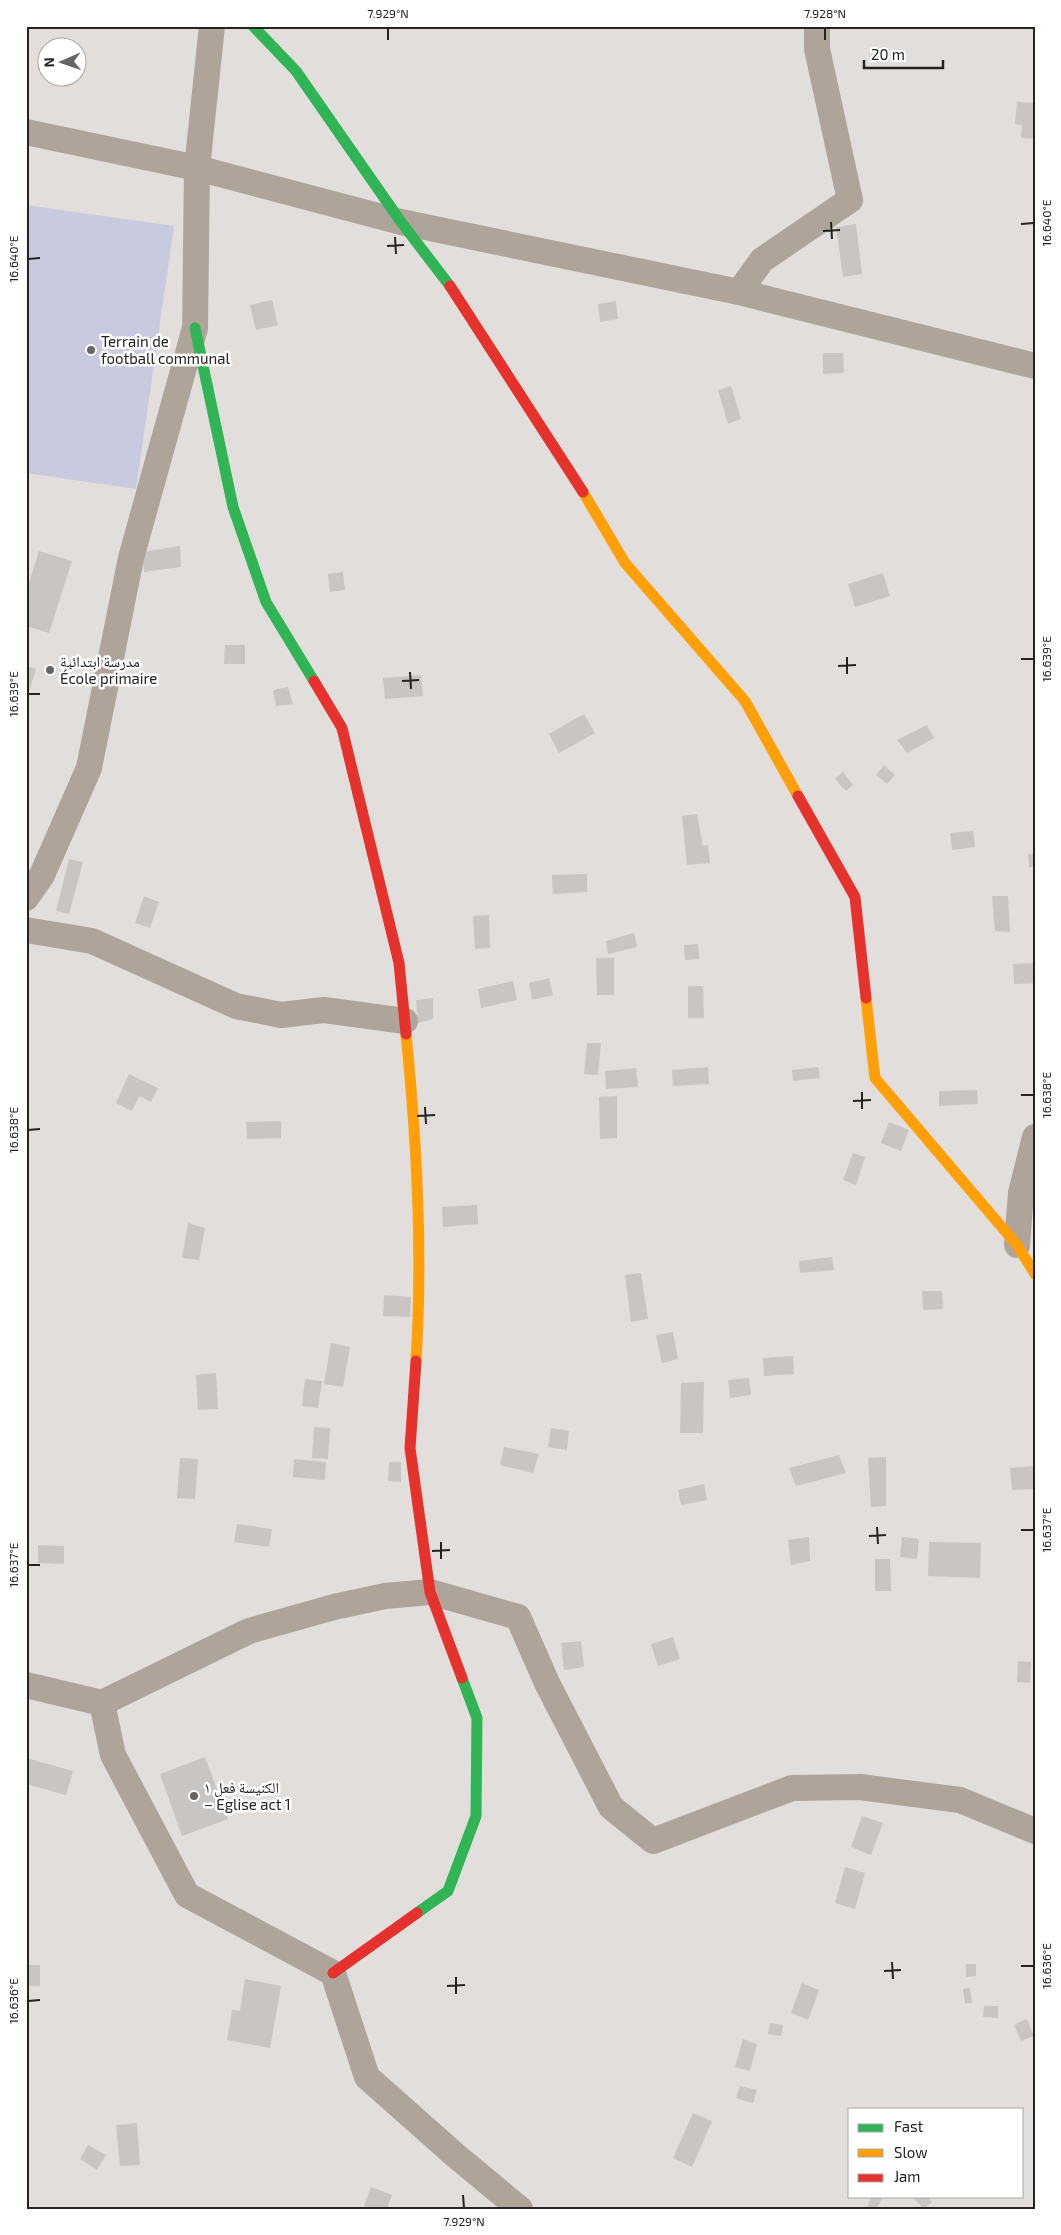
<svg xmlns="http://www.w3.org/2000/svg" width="1061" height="2235" viewBox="0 0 1061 2235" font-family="'Exo 2','Noto Naskh Arabic',sans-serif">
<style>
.green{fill:#c9c9df}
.building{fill:#c8c5c3}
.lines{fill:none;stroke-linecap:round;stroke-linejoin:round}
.street{stroke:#afa49a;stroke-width:26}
.fast{stroke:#30b455;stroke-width:11}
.slow{stroke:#ff9f0a;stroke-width:11}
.jam{stroke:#e5322d;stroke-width:11}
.ticks{fill:none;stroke:#252220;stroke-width:2}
.poi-dot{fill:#676461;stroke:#fff;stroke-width:2}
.labels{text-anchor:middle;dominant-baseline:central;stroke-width:5;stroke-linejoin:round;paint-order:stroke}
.poi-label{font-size:15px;fill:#252220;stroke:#fff;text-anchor:start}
.neatline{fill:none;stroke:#252220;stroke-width:2}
.ticks-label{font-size:12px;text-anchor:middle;fill:#252220}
</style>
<rect width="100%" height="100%" fill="#e2dedb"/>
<!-- green -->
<path class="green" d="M 26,205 L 174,226 L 136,489 L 26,473 Z"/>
<!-- building -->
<g class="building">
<path d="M 1017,102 L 1035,103 L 1035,139 L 1021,138 L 1022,125 L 1015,124 Z"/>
<path d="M 856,224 L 862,274 L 843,277 L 836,227 Z"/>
<path d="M 272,300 L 278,325 L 256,330 L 250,305 Z"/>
<path d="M 616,301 L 618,319 L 600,322 L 598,304 Z"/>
<path d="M 823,353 L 843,353 L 844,373 L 823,374 Z"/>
<path d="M 731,386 L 741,419 L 728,424 L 718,390 Z"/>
<path d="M 180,546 L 181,567 L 144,572 L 142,552 Z"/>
<path d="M 39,551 L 72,561 L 49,633 L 26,626 L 26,592 Z"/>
<path d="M 343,572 L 345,590 L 330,592 L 328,574 Z"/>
<path d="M 883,573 L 890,596 L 855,607 L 848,584 Z"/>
<path d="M 225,645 L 245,645 L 245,664 L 224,664 Z"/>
<path d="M 26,666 L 36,669 L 27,698 L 26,698 Z"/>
<path d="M 421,675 L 423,696 L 385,699 L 383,678 Z"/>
<path d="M 288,687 L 293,704 L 276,706 L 273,690 Z"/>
<path d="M 584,714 L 595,733 L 559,753 L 549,734 Z"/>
<path d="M 927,725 L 934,738 L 907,753 L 897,740 Z"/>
<path d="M 884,765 L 895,775 L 887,784 L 876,775 Z"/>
<path d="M 843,772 L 853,785 L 846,791 L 835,779 Z"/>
<path d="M 697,814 L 703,846 L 708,845 L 710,863 L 687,865 L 682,816 Z"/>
<path d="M 973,831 L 975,847 L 952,850 L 950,833 Z"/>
<path d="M 1028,854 L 1035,854 L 1035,867 L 1029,867 Z"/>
<path d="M 69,859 L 83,862 L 69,914 L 56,911 Z"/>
<path d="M 587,874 L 587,892 L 553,894 L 552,875 Z"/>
<path d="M 144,896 L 159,902 L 150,928 L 135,923 Z"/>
<path d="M 992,896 L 1008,896 L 1010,932 L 995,931 Z"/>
<path d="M 489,915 L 490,948 L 475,949 L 473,916 Z"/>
<path d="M 634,933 L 637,947 L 608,954 L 606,941 Z"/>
<path d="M 698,944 L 699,959 L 685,960 L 684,945 Z"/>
<path d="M 596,958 L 614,958 L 614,995 L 597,995 Z"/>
<path d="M 1035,963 L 1035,983 L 1014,984 L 1013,964 Z"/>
<path d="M 549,978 L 553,995 L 532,1000 L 529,983 Z"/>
<path d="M 513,981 L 517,1000 L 481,1008 L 478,989 Z"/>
<path d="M 688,986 L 703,986 L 704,1018 L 688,1018 Z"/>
<path d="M 433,998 L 433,1019 L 418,1023 L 416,1000 Z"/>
<path d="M 587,1043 L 601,1043 L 598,1075 L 584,1074 Z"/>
<path d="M 708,1067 L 709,1084 L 673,1086 L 672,1070 Z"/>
<path d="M 818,1067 L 820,1078 L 793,1081 L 792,1070 Z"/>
<path d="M 636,1068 L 638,1087 L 606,1089 L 605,1071 Z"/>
<path d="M 129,1074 L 158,1088 L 151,1102 L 139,1096 L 132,1111 L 116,1103 Z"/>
<path d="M 977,1090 L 978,1104 L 939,1106 L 939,1091 Z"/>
<path d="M 617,1096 L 617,1138 L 600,1139 L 599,1097 Z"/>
<path d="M 281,1121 L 281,1138 L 247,1139 L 246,1122 Z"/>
<path d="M 889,1122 L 909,1130 L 901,1151 L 881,1143 Z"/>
<path d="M 853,1153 L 865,1157 L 856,1185 L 843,1180 Z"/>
<path d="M 477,1205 L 478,1224 L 443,1227 L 442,1207 Z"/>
<path d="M 188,1223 L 205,1228 L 199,1260 L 182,1258 Z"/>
<path d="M 832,1257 L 834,1270 L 800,1273 L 799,1261 Z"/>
<path d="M 641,1273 L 648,1319 L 631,1322 L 625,1275 Z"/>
<path d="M 922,1291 L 942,1291 L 943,1309 L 923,1310 Z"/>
<path d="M 384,1295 L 411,1297 L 410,1317 L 383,1316 Z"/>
<path d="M 673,1332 L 678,1359 L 662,1363 L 656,1335 Z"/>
<path d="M 331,1343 L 350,1347 L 343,1387 L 324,1384 Z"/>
<path d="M 793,1356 L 794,1374 L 764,1376 L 763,1358 Z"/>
<path d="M 216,1373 L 218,1409 L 198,1410 L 196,1375 Z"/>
<path d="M 749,1378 L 751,1395 L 730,1398 L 728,1380 Z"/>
<path d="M 305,1379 L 322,1381 L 318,1408 L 302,1406 Z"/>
<path d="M 704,1382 L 703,1433 L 680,1433 L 681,1383 Z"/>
<path d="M 314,1427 L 330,1428 L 328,1459 L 312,1458 Z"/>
<path d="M 551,1428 L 569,1431 L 567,1450 L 548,1447 Z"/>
<path d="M 504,1447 L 539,1454 L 533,1473 L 500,1465 Z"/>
<path d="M 839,1455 L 846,1473 L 796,1486 L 789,1468 Z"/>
<path d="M 886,1457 L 886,1506 L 871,1507 L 868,1458 Z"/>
<path d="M 180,1458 L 198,1459 L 195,1499 L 177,1498 Z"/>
<path d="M 294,1459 L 326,1462 L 325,1480 L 293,1477 Z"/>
<path d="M 389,1462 L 401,1462 L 401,1482 L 388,1481 Z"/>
<path d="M 1035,1466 L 1035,1489 L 1012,1490 L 1010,1468 Z"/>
<path d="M 704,1484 L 707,1500 L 681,1505 L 678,1490 Z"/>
<path d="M 237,1524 L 272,1529 L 269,1547 L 234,1542 Z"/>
<path d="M 809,1537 L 810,1561 L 791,1565 L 788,1540 Z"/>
<path d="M 902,1537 L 919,1539 L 917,1559 L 900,1557 Z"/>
<path d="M 929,1542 L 981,1543 L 980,1578 L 928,1576 Z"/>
<path d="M 38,1545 L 64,1546 L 64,1564 L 38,1563 Z"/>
<path d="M 875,1559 L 890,1559 L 891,1591 L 875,1591 Z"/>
<path d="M 673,1637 L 680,1659 L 658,1666 L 651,1644 Z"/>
<path d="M 581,1641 L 584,1667 L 564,1670 L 561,1643 Z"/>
<path d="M 1018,1661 L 1031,1662 L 1030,1683 L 1017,1682 Z"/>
<path d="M 205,1757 L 228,1819 L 182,1836 L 160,1774 Z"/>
<path d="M 26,1758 L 73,1771 L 66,1795 L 26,1784 Z"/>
<path d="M 862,1816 L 883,1823 L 871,1855 L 851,1847 Z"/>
<path d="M 845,1867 L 865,1873 L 855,1909 L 835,1903 Z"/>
<path d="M 966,1964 L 976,1964 L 976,1976 L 966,1977 Z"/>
<rect x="26" y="1965" width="14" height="21"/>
<path d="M 245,1979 L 281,1986 L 270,2048 L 227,2040 L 232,2010 L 240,2011 Z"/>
<path d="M 802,1983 L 819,1990 L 808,2020 L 791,2013 Z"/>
<path d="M 970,1988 L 972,2003 L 965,2003 L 963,1989 Z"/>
<path d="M 984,2006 L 998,2006 L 998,2018 L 983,2017 Z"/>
<path d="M 1027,2019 L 1034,2036 L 1021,2041 L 1014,2025 Z"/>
<path d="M 770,2023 L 783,2025 L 781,2036 L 768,2034 Z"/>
<path d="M 743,2039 L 757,2044 L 750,2071 L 735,2067 Z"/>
<path d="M 740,2086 L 757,2090 L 753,2103 L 736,2098 Z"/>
<path d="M 693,2113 L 712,2121 L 692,2167 L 673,2158 Z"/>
<path d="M 137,2123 L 140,2165 L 120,2166 L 116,2125 Z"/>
<path d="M 88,2145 L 106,2155 L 97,2170 L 80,2159 Z"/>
<path d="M 371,2187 L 392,2195 L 387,2209 L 372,2209 L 364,2206 Z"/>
<path d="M 872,2196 L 883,2196 L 877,2209 L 867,2207 Z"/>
<path d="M 911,2196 L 926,2196 L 932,2202 L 924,2209 Z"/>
</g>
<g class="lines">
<!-- street -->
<g class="street">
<path d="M 26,132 L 197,168 L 401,222 L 739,292 L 1035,366"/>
<path d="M 739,292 L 762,260 L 850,200 L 817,49 L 817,26"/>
<path d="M 26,898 L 42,875 L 89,768 L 131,558 L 195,328 L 197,168 L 212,26"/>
<path d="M 26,930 L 92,941 L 236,1006 L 281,1015 L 324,1010 L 405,1021"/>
<path d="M 1017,1245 L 1021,1193 L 1035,1137"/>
<path d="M 26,1685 L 102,1703 L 113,1755 L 187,1895 L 333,1973 L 367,2077 L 455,2155 L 520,2209"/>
<path d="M 102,1703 L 249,1631 L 334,1607 L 385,1596 L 430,1592 L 518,1617 L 547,1683 L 611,1807 L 653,1841 L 792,1788 L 860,1787 L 960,1800 L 1035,1831"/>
</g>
<!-- fast -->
<g class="fast">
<path d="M 253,26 L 296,71 L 401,222 L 450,286"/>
<path d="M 195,328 L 233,507 L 266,602 L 314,681"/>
<path d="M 417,1913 L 448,1891 L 476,1816 L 477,1718 L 462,1678"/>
</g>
<!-- slow -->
<g class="slow">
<path d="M 583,492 L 625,563 L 745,701 L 798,796"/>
<path d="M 866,998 L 875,1078 L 1017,1245 L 1035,1274"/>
<path d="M 406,1034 C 417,1142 423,1252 416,1361"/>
</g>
<!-- jam -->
<g class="jam">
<path d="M 450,286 L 583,492"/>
<path d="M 314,681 L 342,728 L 399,963 L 406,1034"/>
<path d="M 798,796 L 855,897 L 866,998"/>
<path d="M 416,1361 L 410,1448 L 430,1592 L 462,1678"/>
<path d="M 333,1973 L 417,1913"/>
</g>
</g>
<!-- ticks -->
<path class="ticks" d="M 388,28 L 388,40M 825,28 L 825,40M 831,222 L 832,239M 1021,224 L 1034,223M 823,231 L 840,230M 395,237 L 396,254M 387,246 L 404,245M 28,259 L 40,258M 847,657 L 847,674M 1021,659 L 1034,659M 838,666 L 856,665M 410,672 L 411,689M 402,681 L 419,680M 28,694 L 40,694M 862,1092 L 862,1109M 1021,1095 L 1034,1095M 853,1101 L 871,1100M 425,1107 L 426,1124M 417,1116 L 435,1115M 28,1130 L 40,1129M 877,1527 L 878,1544M 1021,1530 L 1034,1530M 869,1536 L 886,1535M 441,1542 L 441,1559M 432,1551 L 450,1550M 28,1565 L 40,1565M 892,1962 L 893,1979M 1021,1966 L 1034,1966M 884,1971 L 901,1970M 456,1977 L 456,1994M 447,1986 L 465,1985M 28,2001 L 40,2000M 463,2195 L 464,2208"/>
<!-- markers -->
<g class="poi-dot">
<circle cx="91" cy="350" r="5"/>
<circle cx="50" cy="670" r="5"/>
<circle cx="194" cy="1796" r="5"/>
</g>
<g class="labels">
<!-- poi labels -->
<g class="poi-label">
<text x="101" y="341">Terrain de<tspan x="101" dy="17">football communal</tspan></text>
<text x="60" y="661">مدرسة ابتدائية<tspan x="60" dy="17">École primaire</tspan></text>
<text x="204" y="1787">الكنيسة فعل ۱<tspan x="204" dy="17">– Eglise act 1</tspan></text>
</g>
</g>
<!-- border -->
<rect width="1061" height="2235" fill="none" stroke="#ffffff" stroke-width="55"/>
<!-- legend -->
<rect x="848" y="2108" width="175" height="90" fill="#ffffff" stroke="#a8a7a6"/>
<rect x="858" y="2124" width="25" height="8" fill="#30b455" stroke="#a8a7a6"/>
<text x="894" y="2132" font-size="15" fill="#252220">Fast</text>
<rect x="858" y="2149" width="25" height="8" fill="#ff9f0a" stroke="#a8a7a6"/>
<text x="894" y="2158" font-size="15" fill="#252220">Slow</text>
<rect x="858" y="2174" width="25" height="8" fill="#e5322d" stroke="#a8a7a6"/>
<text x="894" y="2182" font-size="15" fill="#252220">Jam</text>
<!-- north arrow -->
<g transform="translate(62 62) rotate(268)"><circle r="24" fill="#ffffff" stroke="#a8a7a6"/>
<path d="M0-4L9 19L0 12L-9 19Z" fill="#676461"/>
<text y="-8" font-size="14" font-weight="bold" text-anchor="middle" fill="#252220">N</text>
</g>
<!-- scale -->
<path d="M864 60v8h79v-8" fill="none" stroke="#252220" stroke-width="2.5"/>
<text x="871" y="60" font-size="15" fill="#252220" stroke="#ffffff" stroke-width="4" paint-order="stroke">20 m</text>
<rect x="28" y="28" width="1006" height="2180" class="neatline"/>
<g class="ticks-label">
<text x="388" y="18">7.929°N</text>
<text x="825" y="18">7.928°N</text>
<text transform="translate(1047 223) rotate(-90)" y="4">16.640°E</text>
<text transform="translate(14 259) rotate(-90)" y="4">16.640°E</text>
<text transform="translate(1047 659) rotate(-90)" y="4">16.639°E</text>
<text transform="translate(14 694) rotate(-90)" y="4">16.639°E</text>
<text transform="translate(1047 1095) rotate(-90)" y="4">16.638°E</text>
<text transform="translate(14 1130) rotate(-90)" y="4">16.638°E</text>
<text transform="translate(1047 1530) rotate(-90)" y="4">16.637°E</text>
<text transform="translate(14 1565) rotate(-90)" y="4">16.637°E</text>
<text transform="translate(1047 1966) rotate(-90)" y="4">16.636°E</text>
<text transform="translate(14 2001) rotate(-90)" y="4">16.636°E</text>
<text x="464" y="2226">7.929°N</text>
</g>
</svg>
